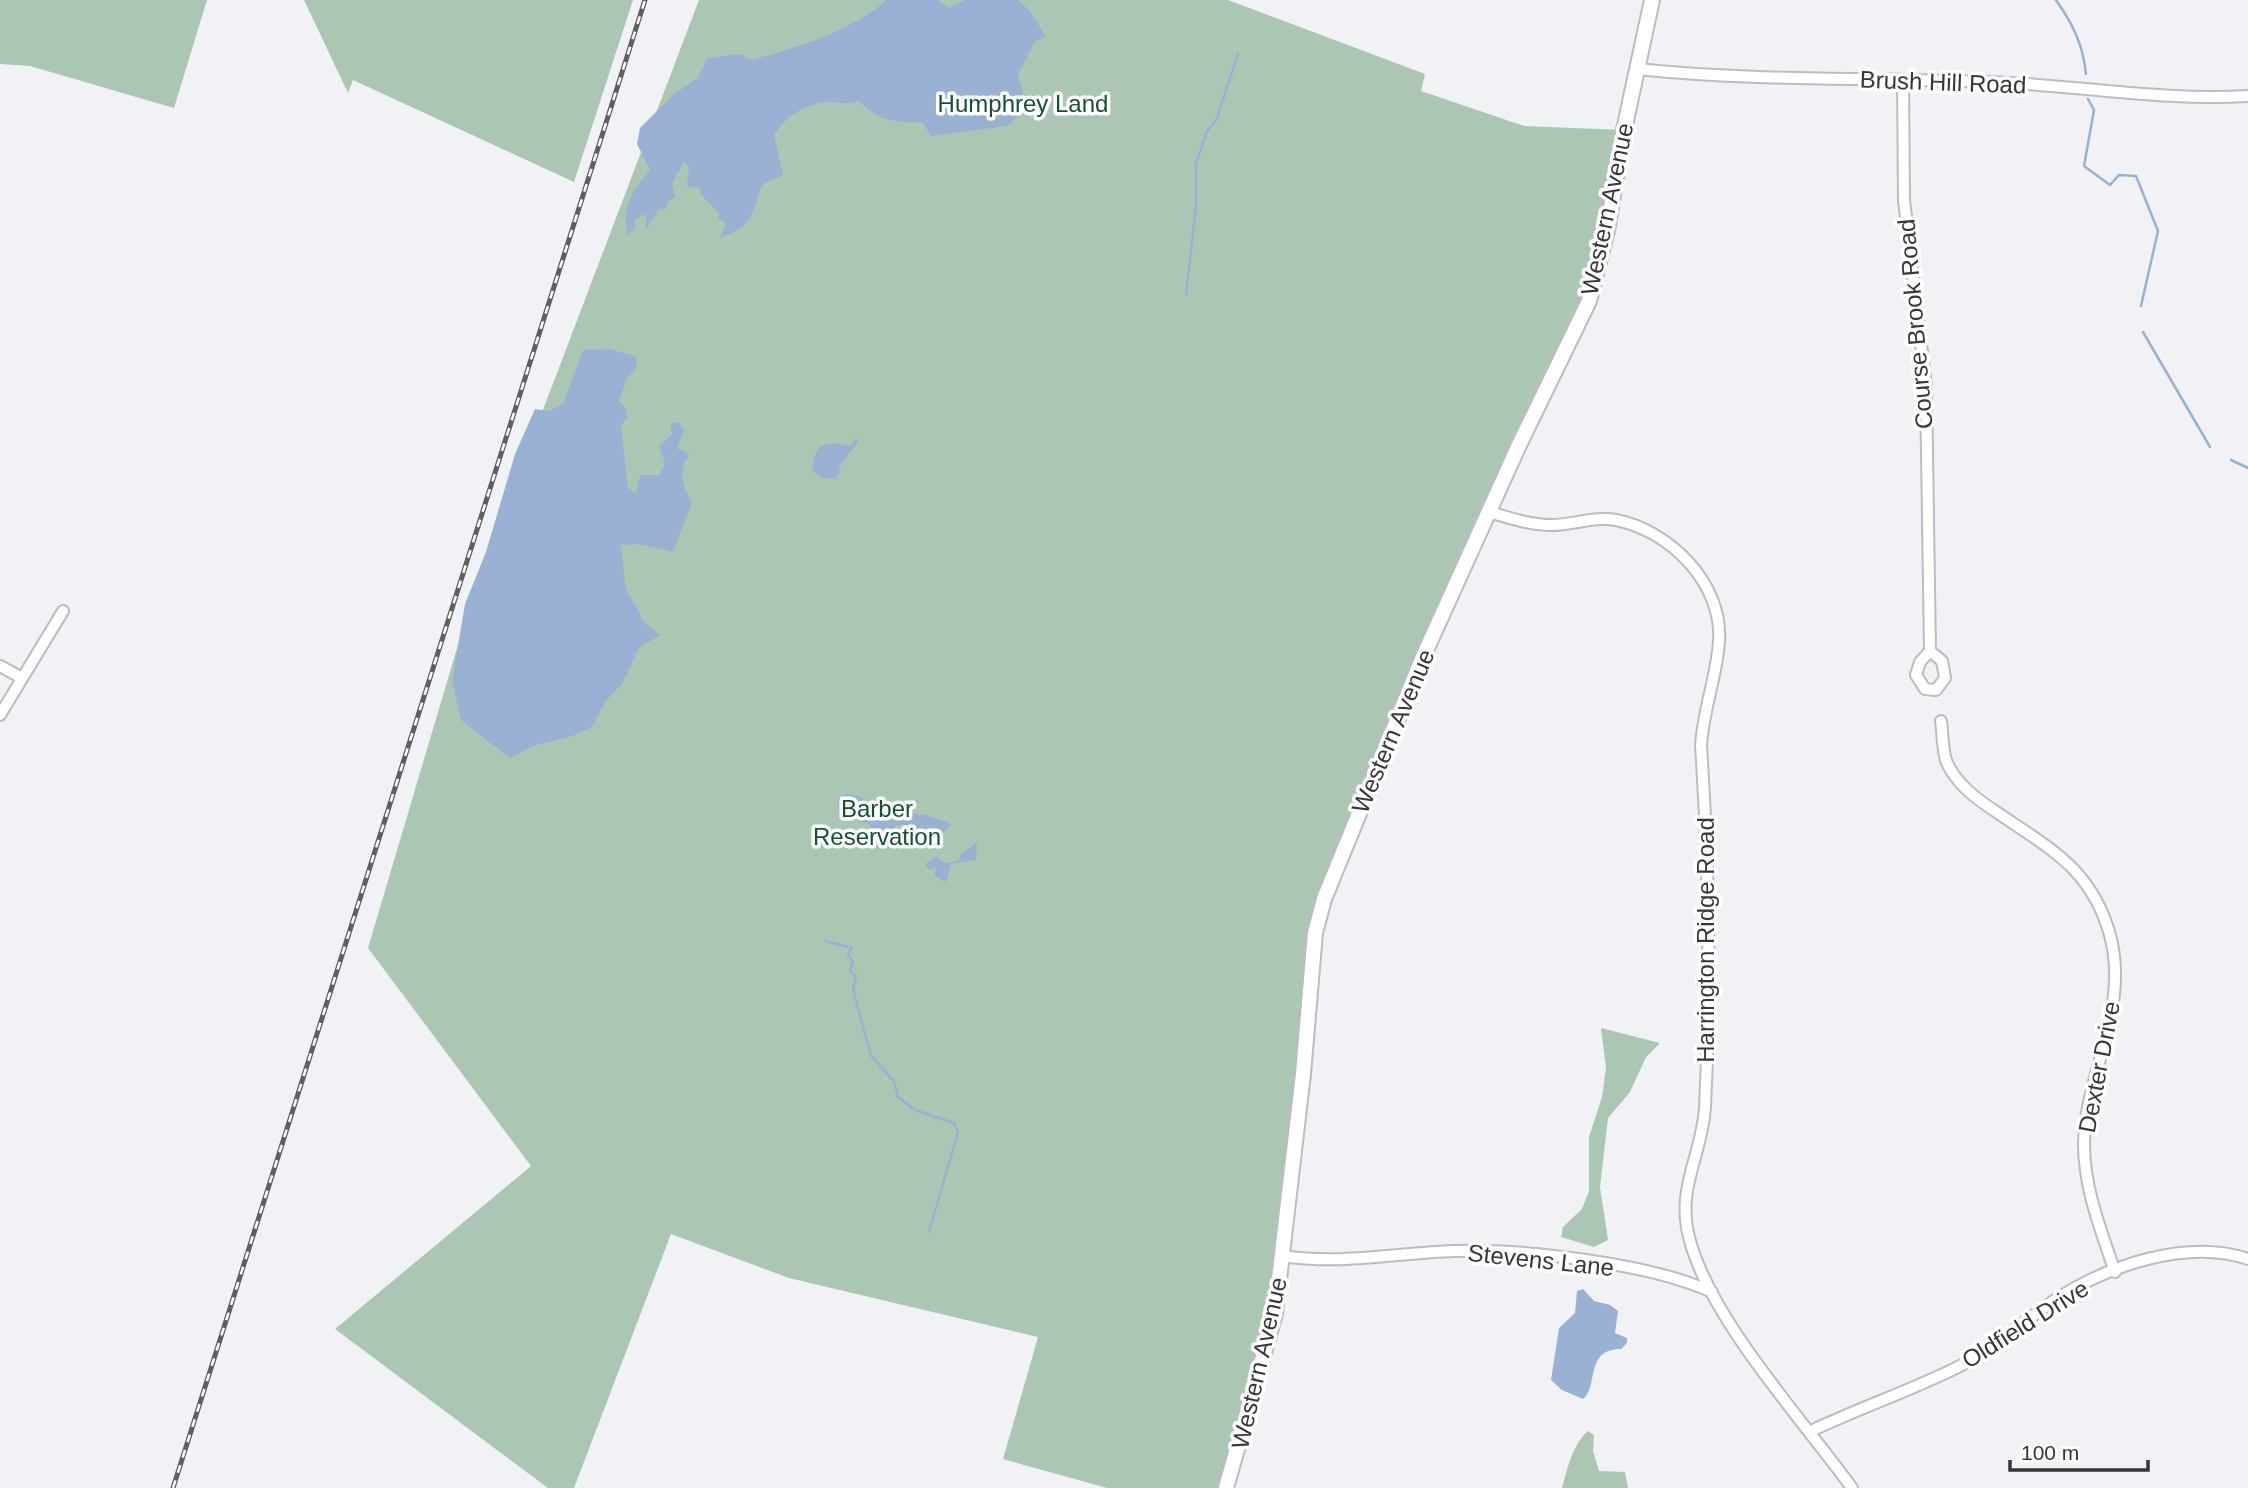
<svg xmlns="http://www.w3.org/2000/svg" width="2248" height="1488" viewBox="0 0 2248 1488" font-family="Arial,sans-serif">
<style>
.green{fill:#abc7b3}
.water{fill:#99b1d2}
.lines{fill:none;stroke-linecap:round;stroke-linejoin:round}
.stream{stroke:#99b1d2;stroke-width:2.5}
.minor-casing{stroke:#bcbdc2;stroke-width:14}
.tertiary-casing{stroke:#bcbdc2;stroke-width:18}
.minor{stroke:#fff;stroke-width:10}
.tertiary{stroke:#fff;stroke-width:14}
.rail-casing{stroke:#5e5f61;stroke-width:5}
.rail{stroke:#fff;stroke-width:2.5;stroke-dasharray:8;stroke-linecap:butt}
.labels{text-anchor:middle;dominant-baseline:central;stroke-width:7;stroke-linejoin:round;paint-order:stroke}
.street-label{font-size:24px;fill:#363738;stroke:#fff}
.park-label{font-size:24px;fill:#16512e;stroke:#fff}
</style>
<rect width="100%" height="100%" fill="#f0f2f6"/>
<!-- green -->
<g class="green">
<path d="M 0,0 L 207,0 L 174,108 L 30,66 L 0,64 Z"/>
<path d="M 304,0 L 633,0 L 574,182 L 353,80 L 348,93 Z"/>
<path d="M 699,0 L 1228,0 L 1425,74 L 1421,91 L 1524,126 L 1624,130 L 1589,301 L 1519,445 L 1324,899 L 1302,996 L 1284,1192 L 1270,1299 L 1218,1488 L 1107,1488 L 1003,1459 L 1038,1337 L 789,1278 L 671,1234 L 574,1488 L 548,1488 L 335,1329 L 531,1166 L 368,948 L 474,591 Z"/>
<path d="M 1601,1028 L 1660,1043 L 1646,1057 L 1630,1092 L 1608,1118 L 1600,1187 L 1608,1240 L 1594,1247 L 1561,1237 L 1563,1227 L 1582,1209 L 1589,1191 L 1589,1137 L 1602,1097 L 1606,1068 Z"/>
<path d="M 1588,1431 L 1594,1435 L 1593,1451 L 1599,1471 L 1625,1472 L 1628,1488 L 1562,1488 C 1567,1470 1573,1443 1588,1431 Z"/>
</g>
<!-- water -->
<g class="water">
<path d="M 887,0 L 938,0 L 949,8 L 965,0 L 1018,0 L 1029,10 L 1046,37 L 1035,41 L 1018,75 L 1024,96 L 1012,100 L 1018,116 L 1007,126 L 931,136 L 922,122 C 895,123 878,121 859,101 C 848,105 842,102 831,102 C 806,103 788,114 774,135 L 783,175 L 763,184 C 749,216 757,224 720,238 L 726,223 L 718,219 L 719,213 L 703,197 L 698,186 L 692,188 L 687,185 L 689,167 L 684,162 L 672,184 L 675,197 L 668,202 L 665,210 L 659,209 L 645,231 L 647,214 L 635,219 L 635,228 L 628,236 C 621,208 632,190 650,170 L 637,144 L 640,128 L 673,95 L 698,78 L 707,58 L 741,54 L 750,60 C 798,48 849,32 887,0 Z"/>
<path d="M 609,349 L 632,355 L 637,360 L 636,368 L 627,378 L 619,401 L 626,409 L 627,417 L 621,426 L 628,488 L 636,493 L 640,475 L 660,475 L 665,463 L 659,446 L 672,434 L 670,424 L 678,422 L 684,429 L 677,449 L 684,450 L 689,455 C 678,472 682,486 692,502 L 673,552 L 638,544 L 620,545 C 625,560 622,576 627,590 C 631,602 640,608 642,621 L 660,635 L 639,648 L 622,684 L 605,702 L 592,727 L 572,736 L 533,746 L 510,758 L 461,720 L 452,681 L 465,604 L 486,552 L 515,454 L 535,409 L 549,411 L 563,404 L 583,350 Z"/>
<path d="M 856,438 L 858,442 L 839,467 L 840,473 L 835,479 L 821,478 L 812,470 L 815,455 L 820,446 L 834,443 L 850,446 Z"/>
<path d="M 845,794 C 860,794 871,804 886,808 C 908,813 930,814 951,824 L 944,832 L 936,835 C 913,826 900,816 881,838 L 868,823 L 858,822 L 864,816 L 852,807 L 846,818 L 839,814 L 838,799 Z"/>
<path d="M 977,842 L 976,860 L 951,864 L 946,882 L 934,876 L 936,868 L 929,870 L 925,864 L 936,856 L 946,864 L 959,860 L 961,854 Z"/>
<path d="M 1583,1289 L 1594,1301 L 1610,1305 L 1618,1311 L 1615,1333 L 1627,1338 L 1627,1343 L 1621,1349 C 1584,1349 1599,1387 1583,1399 L 1562,1390 L 1551,1380 L 1559,1328 L 1575,1313 L 1577,1291 Z"/>
</g>
<g class="lines">
<!-- stream -->
<g class="stream">
<path d="M 2056,0 C 2073,24 2083,45 2086,74"/>
<path d="M 2088,99 L 2094,110 L 2084,166 L 2110,185 L 2119,175 L 2136,176 L 2158,231 L 2141,306"/>
<path d="M 1186,294 L 1196,207 L 1196,164 L 1207,131 L 1216,121 L 1238,54"/>
<path d="M 2143,332 L 2210,447"/>
<path d="M 2231,460 L 2248,468"/>
<path d="M 826,941 L 852,948 L 848,954 L 853,962 L 850,971 L 856,976 L 853,989 L 871,1056 L 894,1081 L 898,1097 L 915,1110 L 954,1123 L 958,1132 L 929,1232"/>
</g>
<!-- minor casing -->
<g class="minor-casing">
<g id="minor">
<path d="M 1637,69 C 1761,82 1885,77 2009,83 C 2089,87 2168,101 2248,96"/>
<path d="M 1903,80 L 1904,200 L 1926,386 L 1930,651 L 1920,662 L 1916,675 L 1925,689 L 1936,690 L 1945,678 L 1942,661 L 1930,651"/>
<path d="M 1489,512 C 1510,518 1530,525 1552,525 C 1573,525 1594,516 1616,520 C 1669,530 1723,583 1719,641 C 1717,676 1703,709 1701,746 C 1709,866 1711,987 1705,1107 C 1702,1157 1675,1188 1690,1241 C 1712,1321 1802,1419 1852,1488"/>
<path d="M 0,666 L 22,678"/>
<path d="M 0,715 L 63,611"/>
<path d="M 1941,721 C 1943,734 1942,751 1947,763 C 1957,784 1975,798 1995,811 C 2048,848 2091,867 2110,935 C 2130,1009 2085,1074 2084,1144 C 2084,1189 2101,1230 2115,1272"/>
<path d="M 1283,1256 C 1342,1265 1396,1253 1454,1251 C 1524,1249 1649,1263 1712,1292"/>
<path d="M 1811,1431 C 1859,1408 1910,1391 1958,1367 C 1994,1349 2022,1322 2055,1300 C 2107,1266 2187,1238 2248,1259"/>
</g>
</g>
<!-- tertiary casing -->
<g class="tertiary-casing">
<path id="tertiary" d="M 1226,1488 L 1275,1314 L 1303,1074 L 1315,933 L 1324,899 L 1423,657 L 1519,445 L 1589,301 L 1607,231 L 1624,130 L 1652,0"/>
</g>
<!-- minor -->
<use href="#minor" class="minor"/>
<!-- tertiary -->
<use href="#tertiary" class="tertiary"/>
<!-- rail casing -->
<g class="rail-casing">
<path id="rail" d="M 173,1488 L 645,0"/>
</g>
<!-- rail -->
<use href="#rail" class="rail"/>
</g>
<g class="labels">
<!-- street labels -->
<g class="street-label">
<text transform="translate(1943 82) rotate(2)">Brush Hill Road</text>
<text transform="translate(1607 209) rotate(-78)">Western Avenue</text>
<text transform="translate(1915 324) rotate(-95)">Course Brook Road</text>
<text transform="translate(1393 731) rotate(-67)">Western Avenue</text>
<text transform="translate(1705 940) rotate(-90)">Harrington Ridge Road</text>
<text transform="translate(2099 1067) rotate(-79)">Dexter Drive</text>
<text transform="translate(1541 1260) rotate(6)">Stevens Lane</text>
<text transform="translate(2025 1324) rotate(-32)">Oldfield Drive</text>
<text transform="translate(1259 1363) rotate(-77)">Western Avenue</text>
</g>
<!-- park labels -->
<g class="park-label">
<text x="1023" y="103">Humphrey Land</text>
<text x="877" y="808">Barber<tspan x="877" dy="28">Reservation</tspan></text>
</g>
</g>
<!-- scale -->
<path d="M2010 1460v10h138v-10" fill="none" stroke="#363738" stroke-width="3.5"/>
<text x="2021" y="1460" font-size="21" fill="#363738" stroke="#ffffff" stroke-width="5" paint-order="stroke">100 m</text>
</svg>
